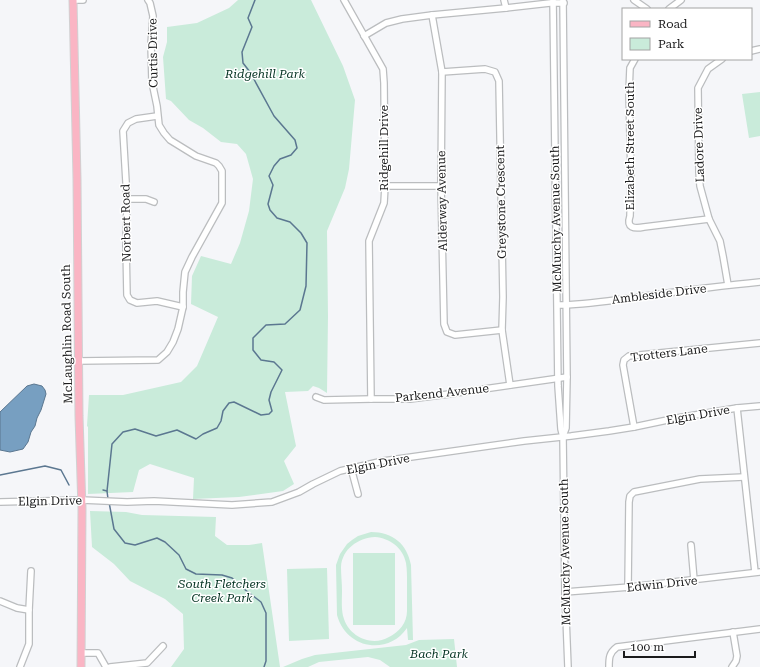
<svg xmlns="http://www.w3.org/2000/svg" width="760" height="667" viewBox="0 0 760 667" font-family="'Roboto Serif',serif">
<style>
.green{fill:#c9ebda;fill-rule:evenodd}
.water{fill:#779fc1;stroke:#5b7790}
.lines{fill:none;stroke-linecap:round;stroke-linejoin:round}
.stream{stroke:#5b7790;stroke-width:1.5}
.minor-casing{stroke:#bbbdbf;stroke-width:8}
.major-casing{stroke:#d1d1d2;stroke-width:9}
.minor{stroke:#fff;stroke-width:5.5}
.major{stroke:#fab5c4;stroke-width:7}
.labels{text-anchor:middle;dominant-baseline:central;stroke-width:3;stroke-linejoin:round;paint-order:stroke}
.street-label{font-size:12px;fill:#1b1b1c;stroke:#fff}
.park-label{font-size:12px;font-style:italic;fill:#033221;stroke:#fff}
</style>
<rect width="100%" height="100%" fill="#f5f6f9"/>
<!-- green -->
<g class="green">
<path d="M 238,0 L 311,0 L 343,66 L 355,100 L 349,169 L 345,188 L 327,231 L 328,316 L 327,393 L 319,388 L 313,386 L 308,391 L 285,392 L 296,446 L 284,461 L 294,484 L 283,491 L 239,497 L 193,499 L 194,478 L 150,464 L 139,470 L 133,492 L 88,494 L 88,427 L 87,426 L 89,395 L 123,395 L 181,382 L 197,366 L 218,317 L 191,304 L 192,276 L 201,256 L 231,264 L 240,243 L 249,211 L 253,179 L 246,154 L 237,144 L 221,142 L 203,128 L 189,120 L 171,101 L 166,99 L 163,57 L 167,42 L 167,27 L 197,23 L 229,8 Z"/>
<path d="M 760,92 L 760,136 L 749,138 L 742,94 Z"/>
<path d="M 90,511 L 126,512 L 142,515 L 216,517 L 215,536 L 227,545 L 249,545 L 262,543 L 280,667 L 171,667 L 184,649 L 183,614 L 165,599 L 130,581 L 114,564 L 92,547 Z"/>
<path d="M 371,532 C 393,532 407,544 411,565 L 413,640 L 408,640 L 407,628 C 388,656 346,649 337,615 L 336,565 L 340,554 L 347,544 L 352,540 L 358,536 ZM 375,537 C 390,538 403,548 406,563 C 407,569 407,576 407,582 C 407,592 407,601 407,611 C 407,623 399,632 389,637 C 372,647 350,637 344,619 C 341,611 342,600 342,591 C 342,583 341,575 341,567 C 342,549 358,538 375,537 Z"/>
<rect x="353" y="553" width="42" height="72"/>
<path d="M 327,568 L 329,639 L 289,641 L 287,569 Z"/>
<path d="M 454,639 L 457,667 L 390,667 L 380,660 L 368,657 L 319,662 L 308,667 L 283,667 L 302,659 L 315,655 L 406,645 L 419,640 Z"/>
</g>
<!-- water -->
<path class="water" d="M 34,384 L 42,386 L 45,390 L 46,394 L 41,410 L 37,418 L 35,426 L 31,432 L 28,442 L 23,449 L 10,452 L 0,450 L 0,412 L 27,386 Z"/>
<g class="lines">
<!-- stream -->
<g class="stream">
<path d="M 0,475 L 45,466 L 61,470 L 69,485"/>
<path d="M 103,490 L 107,491"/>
<path d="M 108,499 L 107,491 L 112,444 L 123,432 L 135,429 L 156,436 L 177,430 L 196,439 L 203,434 L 217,428 L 221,421 L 223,411 L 229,403 L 234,402 L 261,415 L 269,414 L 272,411 L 269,400 L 271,392 L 282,370 L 274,362 L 261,360 L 253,350 L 253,338 L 266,325 L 285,324 L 300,310 L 306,286 L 307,243 L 301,233 L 290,222 L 277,218 L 270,210 L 268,204 L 273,185 L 269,176 L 274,166 L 280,159 L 291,155 L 297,148 L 295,140 L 274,116 L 250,72 L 243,63 L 242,52 L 252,27 L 248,18 L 255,0"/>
<path d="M 109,502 L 114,529 L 125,543 L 135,545 L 157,538 L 165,542 L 179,555 L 186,569 L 196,574 L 222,575 L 232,578 L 244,589 L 261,602 L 266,613 L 266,661 L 264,667"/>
</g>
<!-- minor casing -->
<g class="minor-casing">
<g id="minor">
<path d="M 73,0 L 83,0"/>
<path d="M 344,0 L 383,69 L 384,83 L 385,186 L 384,203 L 369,241 L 371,399"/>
<path d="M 504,0 L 506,8"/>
<path d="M 553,0 L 558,386 L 561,429 L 563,437 L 565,592 L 568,667"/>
<path d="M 634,0 L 647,9"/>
<path d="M 669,9 L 681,0"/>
<path d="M 432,15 L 442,72 L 441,186 L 444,324 L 447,332 L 455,335 L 502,330"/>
<path d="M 364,36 L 386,23 L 402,19 L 432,15 L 506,8 L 550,3 L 564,3"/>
<path d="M 751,51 L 760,49"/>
<path d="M 635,59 L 630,68 L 629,92 L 631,178 L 630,216 C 626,228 634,229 644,227 L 709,219"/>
<path d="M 722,59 L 708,69 L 698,88 L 699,172 L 700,186 L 709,219 L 720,241 L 723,256 L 728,285"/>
<path d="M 442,72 L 485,69 L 495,72 L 499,81 L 503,297 L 502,330 L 510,385"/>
<path d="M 157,116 L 136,119 L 128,123 L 123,131 L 127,199 L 126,245 L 127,295 L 130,300 L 137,303 L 157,301 L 183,307"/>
<path d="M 385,186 L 441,186"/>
<path d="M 127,199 L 146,199 L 154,202"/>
<path d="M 558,305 C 582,305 607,301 631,298 C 674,292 717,286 760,282"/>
<path d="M 78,361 L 158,360 L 167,352 L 173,342 L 178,329 L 183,307 L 183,292 L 185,272 L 192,257 L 222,203 L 222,171 L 219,166 L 216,163 L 196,156 L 170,140 L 164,133 L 159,125 L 157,106 L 152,82 L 151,44 L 153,16 L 150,3 L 148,0"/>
<path d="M 316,397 L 324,400 L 371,399 L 410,399 L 449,394 L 567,377"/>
<path d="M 737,408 L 755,572"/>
<path d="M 634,427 L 623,365 L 624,360 L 629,356 L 760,343"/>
<path d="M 563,436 L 566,428 L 567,377 L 563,0"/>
<path d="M 351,468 L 358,494"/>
<path d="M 0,502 L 82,500 L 127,502 L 154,501 L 232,505 L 272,502 L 299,492 L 313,484 L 340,471 L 383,461 L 524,441 L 571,436 L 609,431 L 634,427 L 677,418 L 737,408 L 760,406"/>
<path d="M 691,545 L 694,580"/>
<path d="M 628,588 L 629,502 L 630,496 L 634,492 L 700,479 L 744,477"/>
<path d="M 565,592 L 630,587 L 760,572"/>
<path d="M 0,601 L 17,608 L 29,610"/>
<path d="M 81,653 L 98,653 L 106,667"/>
<path d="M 20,667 L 29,644 L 29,610 L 31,571"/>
<path d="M 110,667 L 147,663 L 163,646"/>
<path d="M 609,667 C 609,658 609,653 617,647 L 760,629"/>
<path d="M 732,667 L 736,661 L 737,656 L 733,632"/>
</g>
</g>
<!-- major casing -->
<g class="major-casing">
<path id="major" d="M 73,0 L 77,179 L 79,416 L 82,509 L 81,667"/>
</g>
<!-- minor -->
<use href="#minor" class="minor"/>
<!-- major -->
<use href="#major" class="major"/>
</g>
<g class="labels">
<!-- street labels -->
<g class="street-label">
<text transform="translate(153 53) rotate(-91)">Curtis Drive</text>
<text transform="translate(699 145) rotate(-92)">Ladore Drive</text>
<text transform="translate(630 146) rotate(-90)">Elizabeth Street South</text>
<text transform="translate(384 148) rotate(-90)">Ridgehill Drive</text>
<text transform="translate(442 201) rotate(-91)">Alderway Avenue</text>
<text transform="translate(501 202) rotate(-91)">Greystone Crescent</text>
<text transform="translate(556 219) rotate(-91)">McMurchy Avenue South</text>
<text transform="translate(126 223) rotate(-91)">Norbert Road</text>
<text transform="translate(659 294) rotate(-7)">Ambleside Drive</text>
<text transform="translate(67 334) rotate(-91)">McLaughlin Road South</text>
<text transform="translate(669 353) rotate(-7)">Trotters Lane</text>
<text transform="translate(442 393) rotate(-6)">Parkend Avenue</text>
<text transform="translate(698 415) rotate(-10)">Elgin Drive</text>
<text transform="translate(378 464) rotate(-11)">Elgin Drive</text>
<text transform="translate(50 501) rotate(-1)">Elgin Drive</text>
<text transform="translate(565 552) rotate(-91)">McMurchy Avenue South</text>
<text transform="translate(662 584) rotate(-6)">Edwin Drive</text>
</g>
<!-- park labels -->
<g class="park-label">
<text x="265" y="74">Ridgehill Park</text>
<text x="222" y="584">South Fletchers<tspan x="222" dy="14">Creek Park</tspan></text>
<text x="439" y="654">Bach Park</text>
</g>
</g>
<!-- legend -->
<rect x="622" y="8" width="130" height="52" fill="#ffffff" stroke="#a4a4a4"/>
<rect x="630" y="21" width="20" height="6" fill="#fab5c4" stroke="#a4a4a4"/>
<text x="658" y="28" font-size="12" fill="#1b1b1c">Road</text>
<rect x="630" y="38" width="20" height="12" fill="#c9ebda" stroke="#a4a4a4"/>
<text x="658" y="48" font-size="12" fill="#1b1b1c">Park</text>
<!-- scale -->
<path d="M624 651v6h71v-6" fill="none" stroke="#1b1b1c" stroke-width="2"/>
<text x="630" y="651" font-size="12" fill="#1b1b1c" stroke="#ffffff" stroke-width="3" paint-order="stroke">100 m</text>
</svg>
